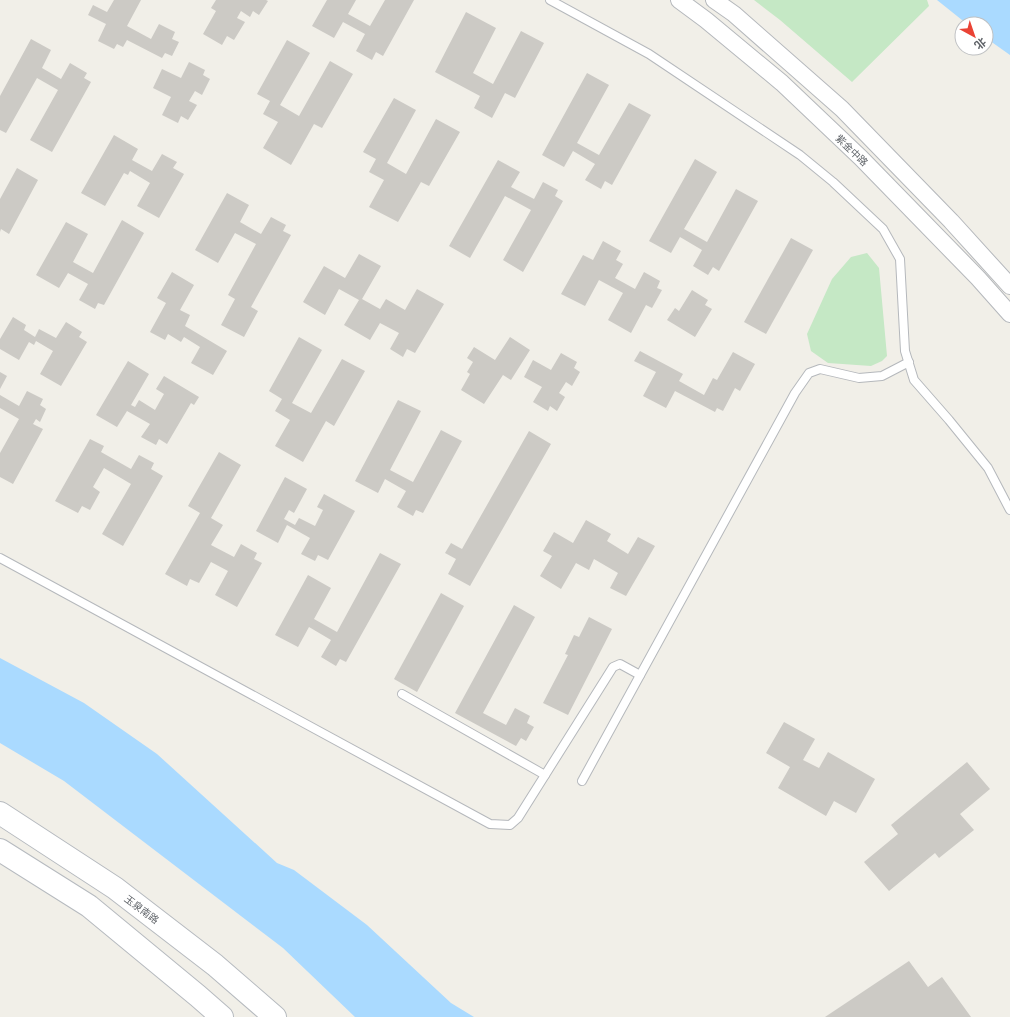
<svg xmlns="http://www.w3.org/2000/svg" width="1010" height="1017" viewBox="0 0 1010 1017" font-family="'Public Sans','Noto Sans SC',sans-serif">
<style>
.green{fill:#c5e8c5}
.water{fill:#aadaff}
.building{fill:#cccac5}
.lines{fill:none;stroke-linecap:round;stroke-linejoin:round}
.lane-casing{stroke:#b5b8bc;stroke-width:10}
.street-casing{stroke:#b5b8bc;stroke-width:18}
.secondary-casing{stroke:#b6babf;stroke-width:24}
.lane{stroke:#fff;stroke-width:8}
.street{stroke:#fff;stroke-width:16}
.secondary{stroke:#fff;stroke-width:22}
.labels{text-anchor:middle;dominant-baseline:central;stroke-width:3;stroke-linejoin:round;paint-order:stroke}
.street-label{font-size:10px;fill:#5f6368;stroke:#fff}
</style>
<rect width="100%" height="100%" fill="#f1efe8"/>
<!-- green -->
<g class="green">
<path d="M 754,0 L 927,0 L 929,6 L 852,82 L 780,20 Z"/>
<path d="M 867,253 L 879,268 L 887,356 L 882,361 L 871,366 L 828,363 L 811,351 L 807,334 L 832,279 L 851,257 Z"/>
</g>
<!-- water -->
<g class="water">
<path d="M 937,0 L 1010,0 L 1010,55 L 986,38 L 986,24 L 967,24 Z"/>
<path d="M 0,658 L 84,703 L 157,754 L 277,863 L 294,870 L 367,925 L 451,1003 L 474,1017 L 355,1017 L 283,948 L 64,781 L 0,743 Z"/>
</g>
<!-- building -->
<g class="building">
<path d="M 114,0 L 141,0 L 127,26 L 151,39 L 159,24 L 175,32 L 172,39 L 179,42 L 172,56 L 165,53 L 162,58 L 127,40 L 123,47 L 117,44 L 114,49 L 98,41 L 106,24 L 88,15 L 93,5 L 107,12 Z"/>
<path d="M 216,0 L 266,0 L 268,1 L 259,15 L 253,11 L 250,17 L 241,11 L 237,18 L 245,22 L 234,40 L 227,36 L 222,45 L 203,34 L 216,11 L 211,8 Z"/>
<path d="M 327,0 L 356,0 L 348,14 L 370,26 L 385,0 L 414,0 L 383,56 L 376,52 L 372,60 L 356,51 L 365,34 L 343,22 L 334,38 L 312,26 Z"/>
<path d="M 466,12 L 496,28 L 473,73 L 493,84 L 521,31 L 544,43 L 515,98 L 505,93 L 492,118 L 474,108 L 480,96 L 435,72 Z"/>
<path d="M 31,39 L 51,50 L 42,68 L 61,79 L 70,63 L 87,73 L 84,78 L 91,82 L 52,152 L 30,140 L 58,90 L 37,78 L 6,133 L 0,130 L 0,96 Z"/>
<path d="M 287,40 L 310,53 L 280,105 L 299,116 L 330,61 L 353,74 L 322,128 L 314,124 L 291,165 L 263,148 L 278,122 L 263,114 L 270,101 L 257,94 Z"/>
<path d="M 189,62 L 205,70 L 203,75 L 210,79 L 202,95 L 195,91 L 189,101 L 197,105 L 188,120 L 181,116 L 178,123 L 162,115 L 171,97 L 153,88 L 162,69 L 181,78 Z"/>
<path d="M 587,73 L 609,85 L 577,143 L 599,155 L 629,103 L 651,115 L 612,185 L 605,181 L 601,189 L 585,180 L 595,164 L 573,151 L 564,167 L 542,155 Z"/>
<path d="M 394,98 L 416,110 L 387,163 L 406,174 L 436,119 L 460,132 L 429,186 L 421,182 L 398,222 L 369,207 L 384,180 L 369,172 L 376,159 L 363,152 Z"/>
<path d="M 114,135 L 138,149 L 132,160 L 152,171 L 162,154 L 177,162 L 173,168 L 184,174 L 159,218 L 137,206 L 150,183 L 130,171 L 128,175 L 124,173 L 105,206 L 81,193 Z"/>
<path d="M 695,159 L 717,172 L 684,229 L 707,242 L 736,189 L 758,201 L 719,271 L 713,267 L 708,275 L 693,266 L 702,250 L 680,237 L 671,253 L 649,241 Z"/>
<path d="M 498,160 L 520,172 L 511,187 L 534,199 L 543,182 L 558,190 L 555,196 L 563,201 L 523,272 L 503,260 L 531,210 L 505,196 L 470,258 L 449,246 Z"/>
<path d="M 17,168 L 38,180 L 9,234 L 1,229 L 0,232 L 0,199 Z"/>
<path d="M 227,193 L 249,205 L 240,222 L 261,234 L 271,217 L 286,225 L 283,231 L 291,235 L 251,307 L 258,311 L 244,337 L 221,325 L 235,299 L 228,295 L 256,244 L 235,233 L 218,263 L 195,250 Z"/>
<path d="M 122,220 L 144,233 L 104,305 L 98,303 L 95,309 L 79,300 L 88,284 L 68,273 L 59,288 L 36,275 L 66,222 L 88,234 L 73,262 L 93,273 Z"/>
<path d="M 791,238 L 813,250 L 766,334 L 744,322 Z"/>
<path d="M 603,241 L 621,251 L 616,260 L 623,264 L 615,278 L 635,289 L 644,272 L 660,281 L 657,288 L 662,290 L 652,308 L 646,305 L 631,333 L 608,320 L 623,293 L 599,280 L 585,306 L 561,294 L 583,255 L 593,260 Z"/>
<path d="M 359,254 L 381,266 L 362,299 L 380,309 L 386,299 L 405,310 L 417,289 L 444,304 L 415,353 L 407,349 L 403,357 L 390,349 L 399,333 L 380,323 L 370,340 L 344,325 L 359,300 L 339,289 L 325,315 L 303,302 L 324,266 L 345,278 Z"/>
<path d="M 172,272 L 194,285 L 180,310 L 190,315 L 185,326 L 227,351 L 213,375 L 191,363 L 200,347 L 184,337 L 181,342 L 168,334 L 165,340 L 150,332 L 166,303 L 157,298 Z"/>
<path d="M 692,290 L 708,300 L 705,305 L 712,309 L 695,337 L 667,320 L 675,308 L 679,311 Z"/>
<path d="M 13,317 L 26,325 L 24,330 L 35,337 L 39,329 L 56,338 L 66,322 L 82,332 L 79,337 L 87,342 L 61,386 L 40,374 L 53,351 L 36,341 L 34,345 L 29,342 L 19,360 L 0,349 L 0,339 Z"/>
<path d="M 299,337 L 322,350 L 292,403 L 311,413 L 342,359 L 365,371 L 334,426 L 326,421 L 303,462 L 275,446 L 290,420 L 275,411 L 282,399 L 269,391 Z"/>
<path d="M 510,337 L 530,350 L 511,380 L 503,375 L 484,404 L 461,390 L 470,374 L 467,372 L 473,362 L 467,358 L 474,347 L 495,360 Z"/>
<path d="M 640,351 L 683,374 L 679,381 L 704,395 L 713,378 L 717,380 L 733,352 L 755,364 L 740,391 L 735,388 L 723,411 L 717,408 L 715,412 L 675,391 L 666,408 L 643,396 L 656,372 L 634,361 Z"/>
<path d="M 561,353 L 577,362 L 574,368 L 580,372 L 572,386 L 566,382 L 559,393 L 565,397 L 557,411 L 550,406 L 548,411 L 533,402 L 542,387 L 524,377 L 533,360 L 551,370 Z"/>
<path d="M 128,361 L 149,374 L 131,405 L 135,407 L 139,400 L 155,410 L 164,394 L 156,389 L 164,376 L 199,397 L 194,405 L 191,403 L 167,444 L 159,439 L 156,445 L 141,437 L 150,424 L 127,411 L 117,427 L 96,415 Z"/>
<path d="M 0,372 L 7,376 L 0,389 Z"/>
<path d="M 27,391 L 43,399 L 40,405 L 46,409 L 40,422 L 36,419 L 33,424 L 43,429 L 13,484 L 0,477 L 0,453 L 19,419 L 0,408 L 0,395 L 19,406 Z"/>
<path d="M 398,400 L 421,411 L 390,470 L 413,482 L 441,430 L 462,441 L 423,513 L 416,510 L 413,516 L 397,507 L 406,491 L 385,479 L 378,493 L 355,481 Z"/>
<path d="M 529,431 L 551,444 L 470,586 L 448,574 L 456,559 L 445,553 L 451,543 L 462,549 Z"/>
<path d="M 90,439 L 104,446 L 101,452 L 131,469 L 139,455 L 154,463 L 151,469 L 163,476 L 123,546 L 102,534 L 131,484 L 104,468 L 93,487 L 100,492 L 90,510 L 82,506 L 78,513 L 55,501 Z"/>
<path d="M 219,452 L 241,465 L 211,518 L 223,525 L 211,545 L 234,557 L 241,544 L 257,553 L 254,559 L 262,563 L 237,607 L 215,595 L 228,571 L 211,562 L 199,583 L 190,579 L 187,586 L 165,574 L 200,513 L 188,506 Z"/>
<path d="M 285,477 L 307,489 L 294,513 L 289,510 L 284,519 L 295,525 L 299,518 L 315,526 L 323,510 L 317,507 L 324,494 L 355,511 L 328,560 L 318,555 L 315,561 L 301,554 L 310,538 L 287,525 L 278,543 L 256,531 Z"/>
<path d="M 586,520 L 611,534 L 607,541 L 628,554 L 638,537 L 655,546 L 626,596 L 610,588 L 618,573 L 594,559 L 589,570 L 576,563 L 561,589 L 540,576 L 552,556 L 543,551 L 554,532 L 573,543 Z"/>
<path d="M 380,553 L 401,564 L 346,662 L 340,659 L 336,666 L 321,657 L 331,640 L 309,627 L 298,647 L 275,635 L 308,575 L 331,588 L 314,619 L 337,632 Z"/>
<path d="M 441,593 L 464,606 L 417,692 L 394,679 Z"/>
<path d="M 514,605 L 535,617 L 483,713 L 506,725 L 515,708 L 530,716 L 527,723 L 534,727 L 526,741 L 521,738 L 516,746 L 455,713 Z"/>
<path d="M 589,617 L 612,629 L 568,715 L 543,703 L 568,655 L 565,654 L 574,635 L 579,637 Z"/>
<path d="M 784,722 L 815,739 L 803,760 L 819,768 L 828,752 L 875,779 L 856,813 L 834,801 L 826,816 L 778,788 L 790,767 L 766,753 Z"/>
<path d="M 967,762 L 990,789 L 960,814 L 974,830 L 939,858 L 935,853 L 889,891 L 864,862 L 898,834 L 891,825 Z"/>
<path d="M 909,961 L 928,987 L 942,977 L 971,1017 L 825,1017 Z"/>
</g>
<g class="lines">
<!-- lane casing -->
<g class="lane-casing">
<g id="lane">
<path d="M 550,0 L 649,54 L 800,155 L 833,182 L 883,229 L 900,259 L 905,351 L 914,380 L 949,420 L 988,468 L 1010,510"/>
<path d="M 0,558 L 490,824 L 510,825 L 518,818 L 613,667 L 620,664 L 640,675"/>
<path d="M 402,694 L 545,775"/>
<path d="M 582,781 L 795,393 L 809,373 L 820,369 L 859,378 L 882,376 L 909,362"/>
</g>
</g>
<!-- street casing -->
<g class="street-casing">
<g id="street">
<path d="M 679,0 L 706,20 L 782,83 L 861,158 L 978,278 L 1010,314"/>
<path d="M 714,0 L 734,14 L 842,109 L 951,221 L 1010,286"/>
</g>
</g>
<!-- secondary casing -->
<g class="secondary-casing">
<g id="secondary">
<path d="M 0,813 L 115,888 L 215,965 L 275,1017"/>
<path d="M 0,850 L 89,906 L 198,996 L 222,1017"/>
</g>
</g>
<!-- lane -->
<use href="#lane" class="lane"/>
<!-- street -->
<use href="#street" class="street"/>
<!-- secondary -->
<use href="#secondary" class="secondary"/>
</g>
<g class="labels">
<!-- street labels -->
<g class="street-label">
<text transform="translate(852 150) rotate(44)">紫金中路</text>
<text transform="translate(142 909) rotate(37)">玉泉南路</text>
</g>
</g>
<!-- north arrow -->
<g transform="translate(974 36) rotate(140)"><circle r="19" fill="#ffffff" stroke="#bfc1c3"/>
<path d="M0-3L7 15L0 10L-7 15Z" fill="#ea4335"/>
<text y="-6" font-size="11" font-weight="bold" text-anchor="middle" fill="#5f6368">北</text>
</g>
</svg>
